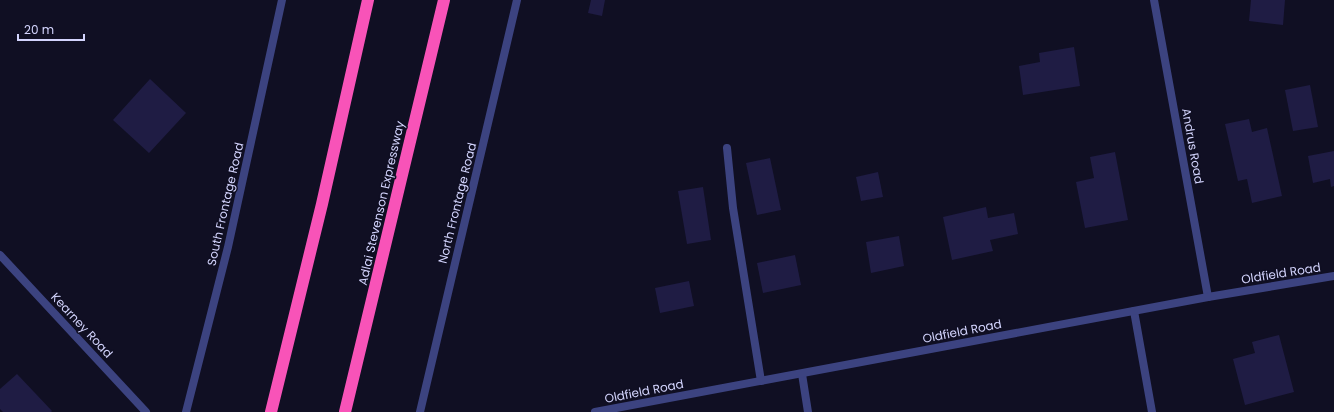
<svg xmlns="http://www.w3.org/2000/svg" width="1334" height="412" viewBox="0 0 1334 412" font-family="Poppins,sans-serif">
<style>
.building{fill:#1f1c44}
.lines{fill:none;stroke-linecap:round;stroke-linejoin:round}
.service{stroke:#3c4380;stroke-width:8}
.minor{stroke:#3c4380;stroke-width:8}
.tertiary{stroke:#3c4380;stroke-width:8}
.motorway{stroke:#f853b8;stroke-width:12}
.labels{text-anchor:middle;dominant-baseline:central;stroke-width:3;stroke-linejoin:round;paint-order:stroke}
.street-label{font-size:12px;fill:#d3d4fd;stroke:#100f23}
</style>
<rect width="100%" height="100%" fill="#100f23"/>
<!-- building -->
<g class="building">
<path d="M 591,0 L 605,0 L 602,16 L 588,13 Z"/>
<path d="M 1251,0 L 1285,0 L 1283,25 L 1249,21 Z"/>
<path d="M 1074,47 L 1080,86 L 1023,95 L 1019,66 L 1040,62 L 1039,53 Z"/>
<path d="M 150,79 L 186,113 L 149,153 L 113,120 Z"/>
<path d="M 1310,85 L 1318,127 L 1293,131 L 1285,90 Z"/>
<path d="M 1249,119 L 1252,132 L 1267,128 L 1282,196 L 1252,203 L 1247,179 L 1238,181 L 1225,124 Z"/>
<path d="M 1334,151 L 1334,186 L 1331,187 L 1330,179 L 1313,183 L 1308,156 Z"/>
<path d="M 1115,152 L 1128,220 L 1085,228 L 1076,182 L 1094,178 L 1090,157 Z"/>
<path d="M 770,158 L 781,210 L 757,215 L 746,163 Z"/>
<path d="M 878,172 L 883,197 L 861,201 L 856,177 Z"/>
<path d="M 703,187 L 711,240 L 687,244 L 678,191 Z"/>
<path d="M 986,207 L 988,218 L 1014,213 L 1018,234 L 990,240 L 993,251 L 952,260 L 943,217 Z"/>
<path d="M 899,236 L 904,266 L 871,273 L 866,242 Z"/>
<path d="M 795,255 L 801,285 L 763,293 L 757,263 Z"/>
<path d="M 689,281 L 694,306 L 660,313 L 655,288 Z"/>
<path d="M 1279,335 L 1294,392 L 1245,405 L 1233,359 L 1255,353 L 1252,342 Z"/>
<path d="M 17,374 L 52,411 L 51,412 L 3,412 L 0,409 L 0,389 Z"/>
</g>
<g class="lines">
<!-- service -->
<path class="service" d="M 727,148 L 733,208 L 761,381"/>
<!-- minor -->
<g class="minor">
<path d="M 1154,0 L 1208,297"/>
<path d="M 0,255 L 146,412"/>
<path d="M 1134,311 L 1152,412"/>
<path d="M 802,374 L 808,412"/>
<path d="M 186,412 L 228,247 L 282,0"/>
<path d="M 420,412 L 517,0"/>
</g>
<!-- tertiary -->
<path class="tertiary" d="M 595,412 L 1208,297 L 1334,276"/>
<!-- motorway -->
<g class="motorway">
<path d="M 271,412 L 322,204 L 368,0"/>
<path d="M 345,412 L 444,0"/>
</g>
</g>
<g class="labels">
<!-- street labels -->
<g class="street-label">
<text transform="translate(1193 146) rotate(80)">Andrus Road</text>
<text transform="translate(381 203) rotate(-77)">Adlai Stevenson Expressway</text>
<text transform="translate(457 203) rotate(-76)">North Frontage Road</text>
<text transform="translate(225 204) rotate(-77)">South Frontage Road</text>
<text transform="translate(1281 273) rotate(-9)">Oldfield Road</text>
<text transform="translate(82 325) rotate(47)">Kearney Road</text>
<text transform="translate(962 331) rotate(-11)">Oldfield Road</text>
<text transform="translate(644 391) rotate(-11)">Oldfield Road</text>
</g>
</g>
<!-- scale -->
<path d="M18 34v6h66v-6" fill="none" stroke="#d3d4fd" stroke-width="2"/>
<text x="24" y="34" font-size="12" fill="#d3d4fd" stroke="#100f23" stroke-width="3" paint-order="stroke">20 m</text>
</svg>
